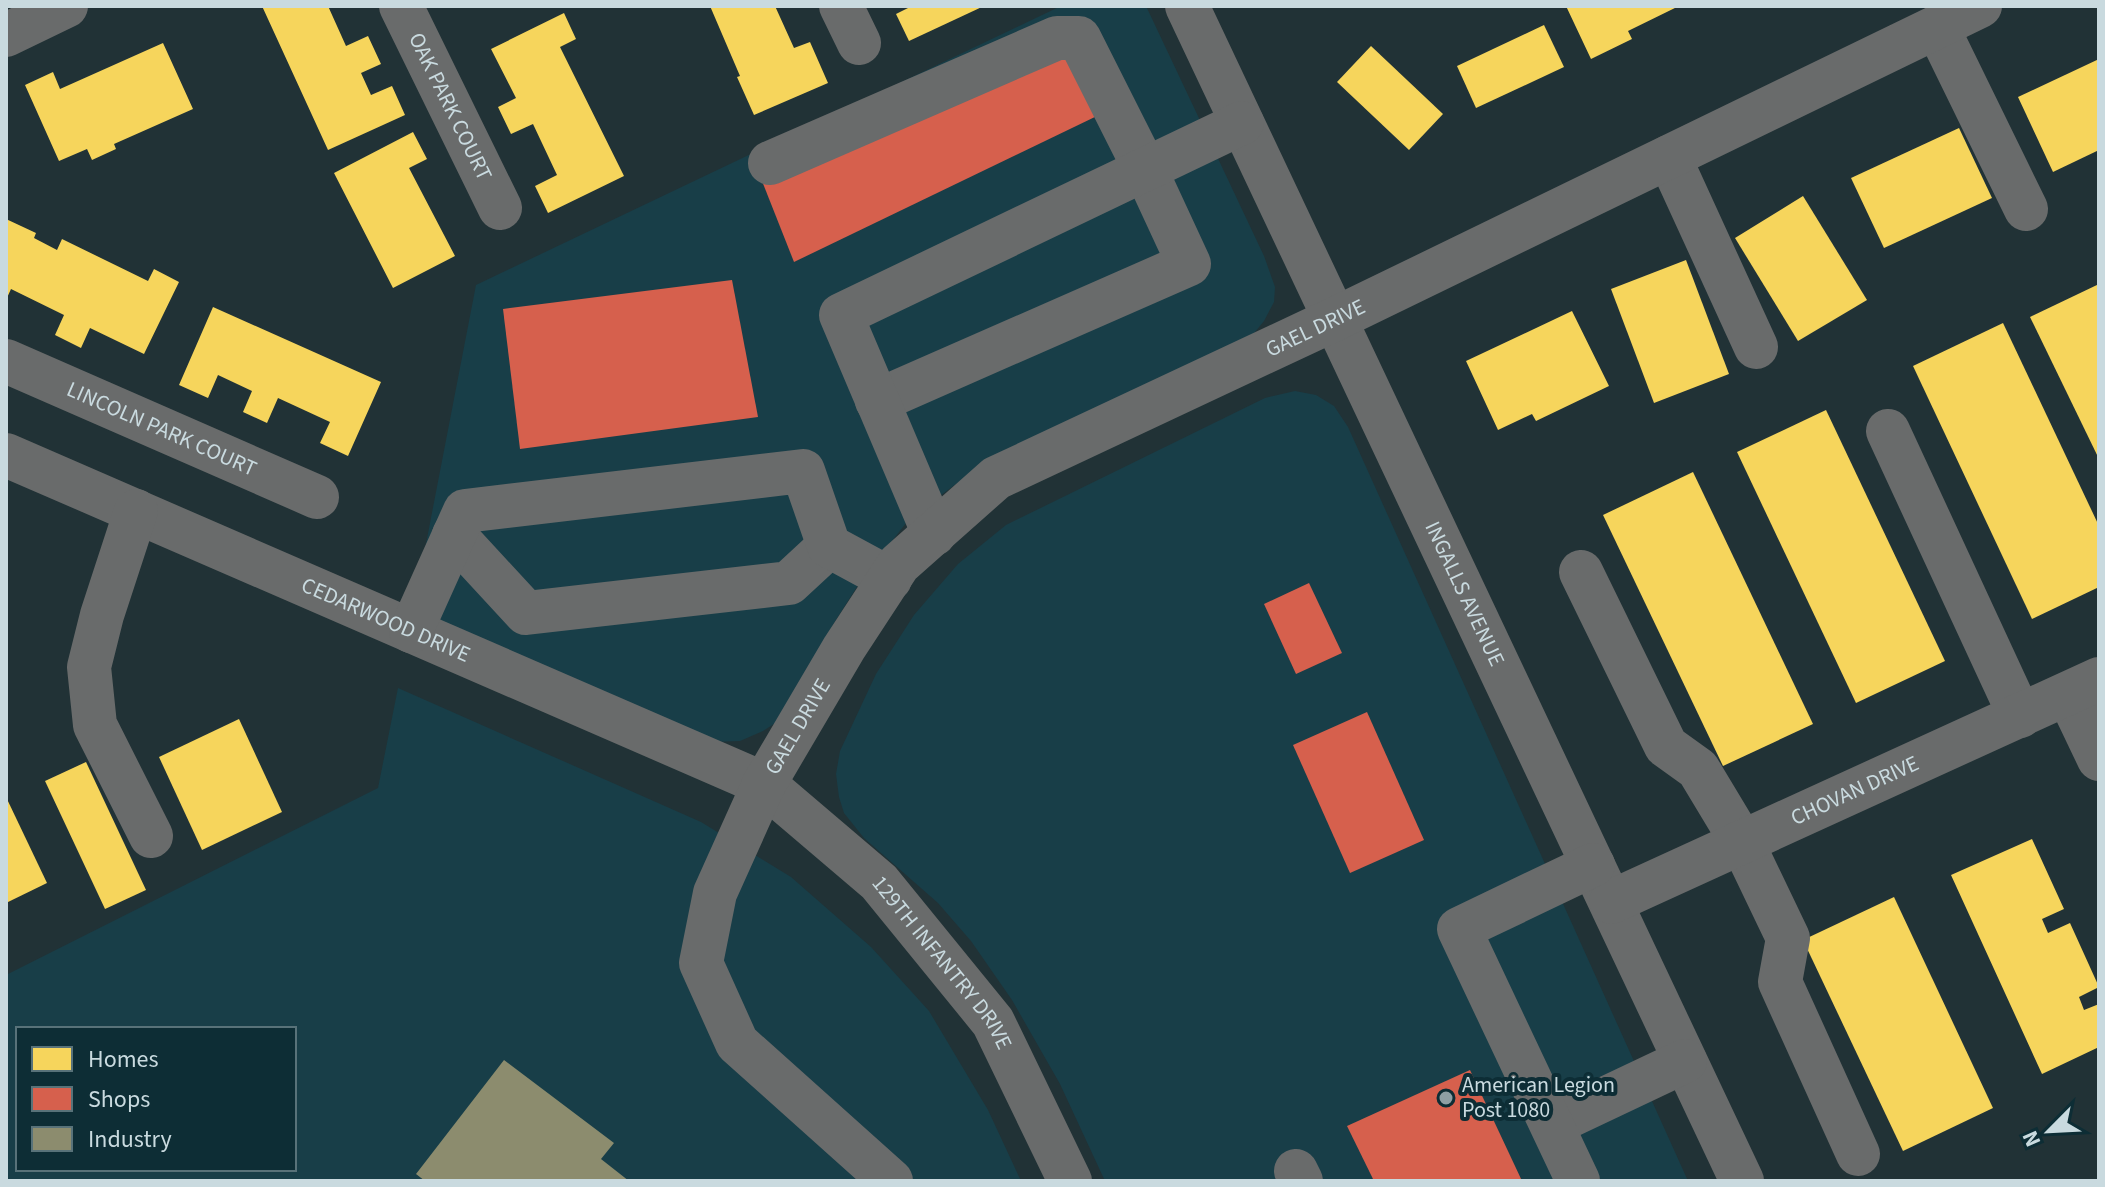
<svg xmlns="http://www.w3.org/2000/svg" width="2105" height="1187" viewBox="0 0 2105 1187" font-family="'Source Sans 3',sans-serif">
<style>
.built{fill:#183e48;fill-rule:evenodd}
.homes{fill:#f6d55c}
.shops{fill:#d6604d}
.industry{fill:#8c8c6e}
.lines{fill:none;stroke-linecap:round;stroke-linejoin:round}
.minor{stroke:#696b6b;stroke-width:44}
.poi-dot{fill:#8e9fa4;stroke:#0d2d35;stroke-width:3}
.labels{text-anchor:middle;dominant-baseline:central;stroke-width:8;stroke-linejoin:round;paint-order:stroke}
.street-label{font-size:22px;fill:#c9dadf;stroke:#0d2d35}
.poi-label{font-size:22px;fill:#c9dadf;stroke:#0d2d35;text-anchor:start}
</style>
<rect width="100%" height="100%" fill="#213236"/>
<!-- built -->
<g class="built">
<path d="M 1061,6 L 1146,6 L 1264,256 L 1275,287 L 1274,302 L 1264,321 L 1250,338 L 995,461 L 956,484 L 910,518 L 860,582 L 834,623 L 783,718 L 763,731 L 740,741 L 710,742 L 413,611 L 476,285 Z"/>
<path d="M 1295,391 L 1316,395 L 1334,406 L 1348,427 L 1688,1181 L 1105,1181 L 1060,1084 L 1012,1000 L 971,941 L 938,903 L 864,838 L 844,813 L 839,797 L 836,774 L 840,751 L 876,674 L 914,615 L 958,564 L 1006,525 L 1265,398 Z"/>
<path d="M 398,688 L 701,822 L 791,877 L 871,947 L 929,1011 L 988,1110 L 1021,1181 L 6,1181 L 6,975 L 378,788 ZM 18,1029 L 294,1029 L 294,1169 L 18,1169 Z"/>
</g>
<!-- homes -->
<g class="homes">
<path d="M 262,6 L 328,6 L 346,46 L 368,36 L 381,64 L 361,73 L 371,95 L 392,86 L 405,115 L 328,150 Z"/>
<path d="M 710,6 L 775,6 L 794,48 L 810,42 L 828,83 L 754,115 L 737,77 L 740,76 Z"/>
<path d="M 912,6 L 984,6 L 909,41 L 896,14 Z"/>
<path d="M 1566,6 L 1679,6 L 1628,31 L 1632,39 L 1591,59 Z"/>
<path d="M 564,13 L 576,39 L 560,47 L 624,176 L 548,213 L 535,186 L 557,175 L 533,124 L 511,134 L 498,107 L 516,98 L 491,49 Z"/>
<path d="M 1544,25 L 1564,67 L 1476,108 L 1457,66 Z"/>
<path d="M 163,43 L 193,109 L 114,144 L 116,149 L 92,160 L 87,149 L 59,161 L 25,85 L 53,72 L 60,89 Z"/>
<path d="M 1371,46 L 1443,114 L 1409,150 L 1337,82 Z"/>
<path d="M 2099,59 L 2099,150 L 2053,172 L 2018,97 Z"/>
<path d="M 1959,128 L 1992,198 L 1884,248 L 1851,178 Z"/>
<path d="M 413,132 L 427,159 L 409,168 L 455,256 L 393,288 L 334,173 Z"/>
<path d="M 1803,196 L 1867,300 L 1798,341 L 1735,238 Z"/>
<path d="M 6,219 L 36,233 L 34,238 L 57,250 L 62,239 L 148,281 L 154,269 L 179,282 L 144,354 L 90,328 L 81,348 L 55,335 L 64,315 L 11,289 L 6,300 Z"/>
<path d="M 1686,260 L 1729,374 L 1654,403 L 1611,289 Z"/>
<path d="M 2099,284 L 2099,459 L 2030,317 Z"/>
<path d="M 213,307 L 381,382 L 348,456 L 320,443 L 330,422 L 278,398 L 267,423 L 243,412 L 252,391 L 218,375 L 208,398 L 179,385 Z"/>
<path d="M 1572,311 L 1609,386 L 1536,421 L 1532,414 L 1498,430 L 1466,361 Z"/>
<path d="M 2003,323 L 2099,526 L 2099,587 L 2032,619 L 1913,366 Z"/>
<path d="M 1826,410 L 1945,661 L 1856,703 L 1737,452 Z"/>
<path d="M 1693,472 L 1813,724 L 1723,766 L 1603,515 Z"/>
<path d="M 239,719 L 282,812 L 202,850 L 159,757 Z"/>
<path d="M 86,762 L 146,890 L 105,909 L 45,781 Z"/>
<path d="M 6,797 L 47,883 L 6,903 Z"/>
<path d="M 2032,839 L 2064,909 L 2042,919 L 2048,933 L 2070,923 L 2099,987 L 2079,997 L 2084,1010 L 2099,1004 L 2099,1047 L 2042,1074 L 1951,875 Z"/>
<path d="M 1894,897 L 1993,1108 L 1903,1151 L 1803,940 Z"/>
</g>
<!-- shops -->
<g class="shops">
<path d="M 1067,54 L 1099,115 L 794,262 L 760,176 Z"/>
<path d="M 732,280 L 758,417 L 520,449 L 503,309 Z"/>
<path d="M 1309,583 L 1342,653 L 1296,674 L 1264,604 Z"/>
<path d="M 1367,712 L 1424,840 L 1350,873 L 1293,745 Z"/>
<path d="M 1470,1070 L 1522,1181 L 1374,1181 L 1347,1126 Z"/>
</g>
<!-- industry -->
<path class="industry" d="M 504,1060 L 614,1143 L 601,1159 L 629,1181 L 425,1181 L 416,1174 Z"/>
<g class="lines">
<!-- minor -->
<g class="minor">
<path id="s1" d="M 401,6 L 500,208"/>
<path d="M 841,6 L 859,43"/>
<path id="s2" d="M 1187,6 L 1742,1181"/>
<path d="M 1937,27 L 2026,209"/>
<path d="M 6,35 L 66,6"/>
<path d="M 1669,157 L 1756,347"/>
<path d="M 770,163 L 1057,38 L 1079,38 L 1145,169 L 1189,264 L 877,401"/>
<path id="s3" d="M 6,361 L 317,497"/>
<path d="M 1888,431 L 2020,716"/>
<path id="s4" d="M 6,455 L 764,784 L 879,882 L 993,1022 L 1070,1181"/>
<path d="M 136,511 L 102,615 L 89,667 L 95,725 L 151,836"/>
<path d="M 934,534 L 841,315 L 1242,123"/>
<path d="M 454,535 L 526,613 L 789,583 L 829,546"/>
<path d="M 1581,572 L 1666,746 L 1698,769 L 1742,842 L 1788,938 L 1780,982 L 1858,1154"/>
<path d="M 411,631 L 465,511 L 803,471 L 829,546 L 890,579"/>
<path d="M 2068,694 L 2099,759"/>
<path id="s5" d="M 1611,902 L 2099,679"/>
<path d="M 1552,1124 L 1685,1061"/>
<path d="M 1296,1171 L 1301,1181"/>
<path id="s6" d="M 891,1181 L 737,1043 L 701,963 L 715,893 L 764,784 L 844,648 L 899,564 L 996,478 L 1335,319 L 1980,6"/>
<path d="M 1578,1181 L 1459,929 L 1593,865"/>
</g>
</g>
<!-- markers -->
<circle class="poi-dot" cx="1446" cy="1098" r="8"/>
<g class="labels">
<!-- street labels -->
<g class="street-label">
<text stroke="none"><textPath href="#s1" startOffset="112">OAK PARK COURT</textPath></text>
<text stroke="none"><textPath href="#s6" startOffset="1226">GAEL DRIVE</textPath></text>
<text stroke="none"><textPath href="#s3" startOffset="170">LINCOLN PARK COURT</textPath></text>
<text stroke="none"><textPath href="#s2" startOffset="650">INGALLS AVENUE</textPath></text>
<text stroke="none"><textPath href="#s4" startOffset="414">CEDARWOOD DRIVE</textPath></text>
<text stroke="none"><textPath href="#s6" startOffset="552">GAEL DRIVE</textPath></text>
<text stroke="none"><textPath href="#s5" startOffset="268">CHOVAN DRIVE</textPath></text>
<text stroke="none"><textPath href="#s4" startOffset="1080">129TH INFANTRY DRIVE</textPath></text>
</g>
<!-- poi labels -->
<g class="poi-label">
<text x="1462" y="1085">American Legion<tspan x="1462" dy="25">Post 1080</tspan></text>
</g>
</g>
<!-- border -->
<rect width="2105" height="1187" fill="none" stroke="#c9dadf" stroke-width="16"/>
<!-- legend -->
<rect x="16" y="1027" width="280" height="144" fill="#0d2d35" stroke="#587279" stroke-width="2"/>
<rect x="32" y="1047" width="40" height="24" fill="#f6d55c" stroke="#587279" stroke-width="2"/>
<text x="88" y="1067" font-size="24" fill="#c9dadf">Homes</text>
<rect x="32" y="1087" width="40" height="24" fill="#d6604d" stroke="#587279" stroke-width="2"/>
<text x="88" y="1107" font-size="24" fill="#c9dadf">Shops</text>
<rect x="32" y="1127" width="40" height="24" fill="#8c8c6e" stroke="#587279" stroke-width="2"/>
<text x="88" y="1147" font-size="24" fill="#c9dadf">Industry</text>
<!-- north arrow -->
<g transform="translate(2049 1131) rotate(246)" stroke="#0d2d35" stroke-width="6" paint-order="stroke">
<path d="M0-6L14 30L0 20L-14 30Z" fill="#c9dadf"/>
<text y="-12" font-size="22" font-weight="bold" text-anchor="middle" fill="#c9dadf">N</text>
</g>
</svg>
